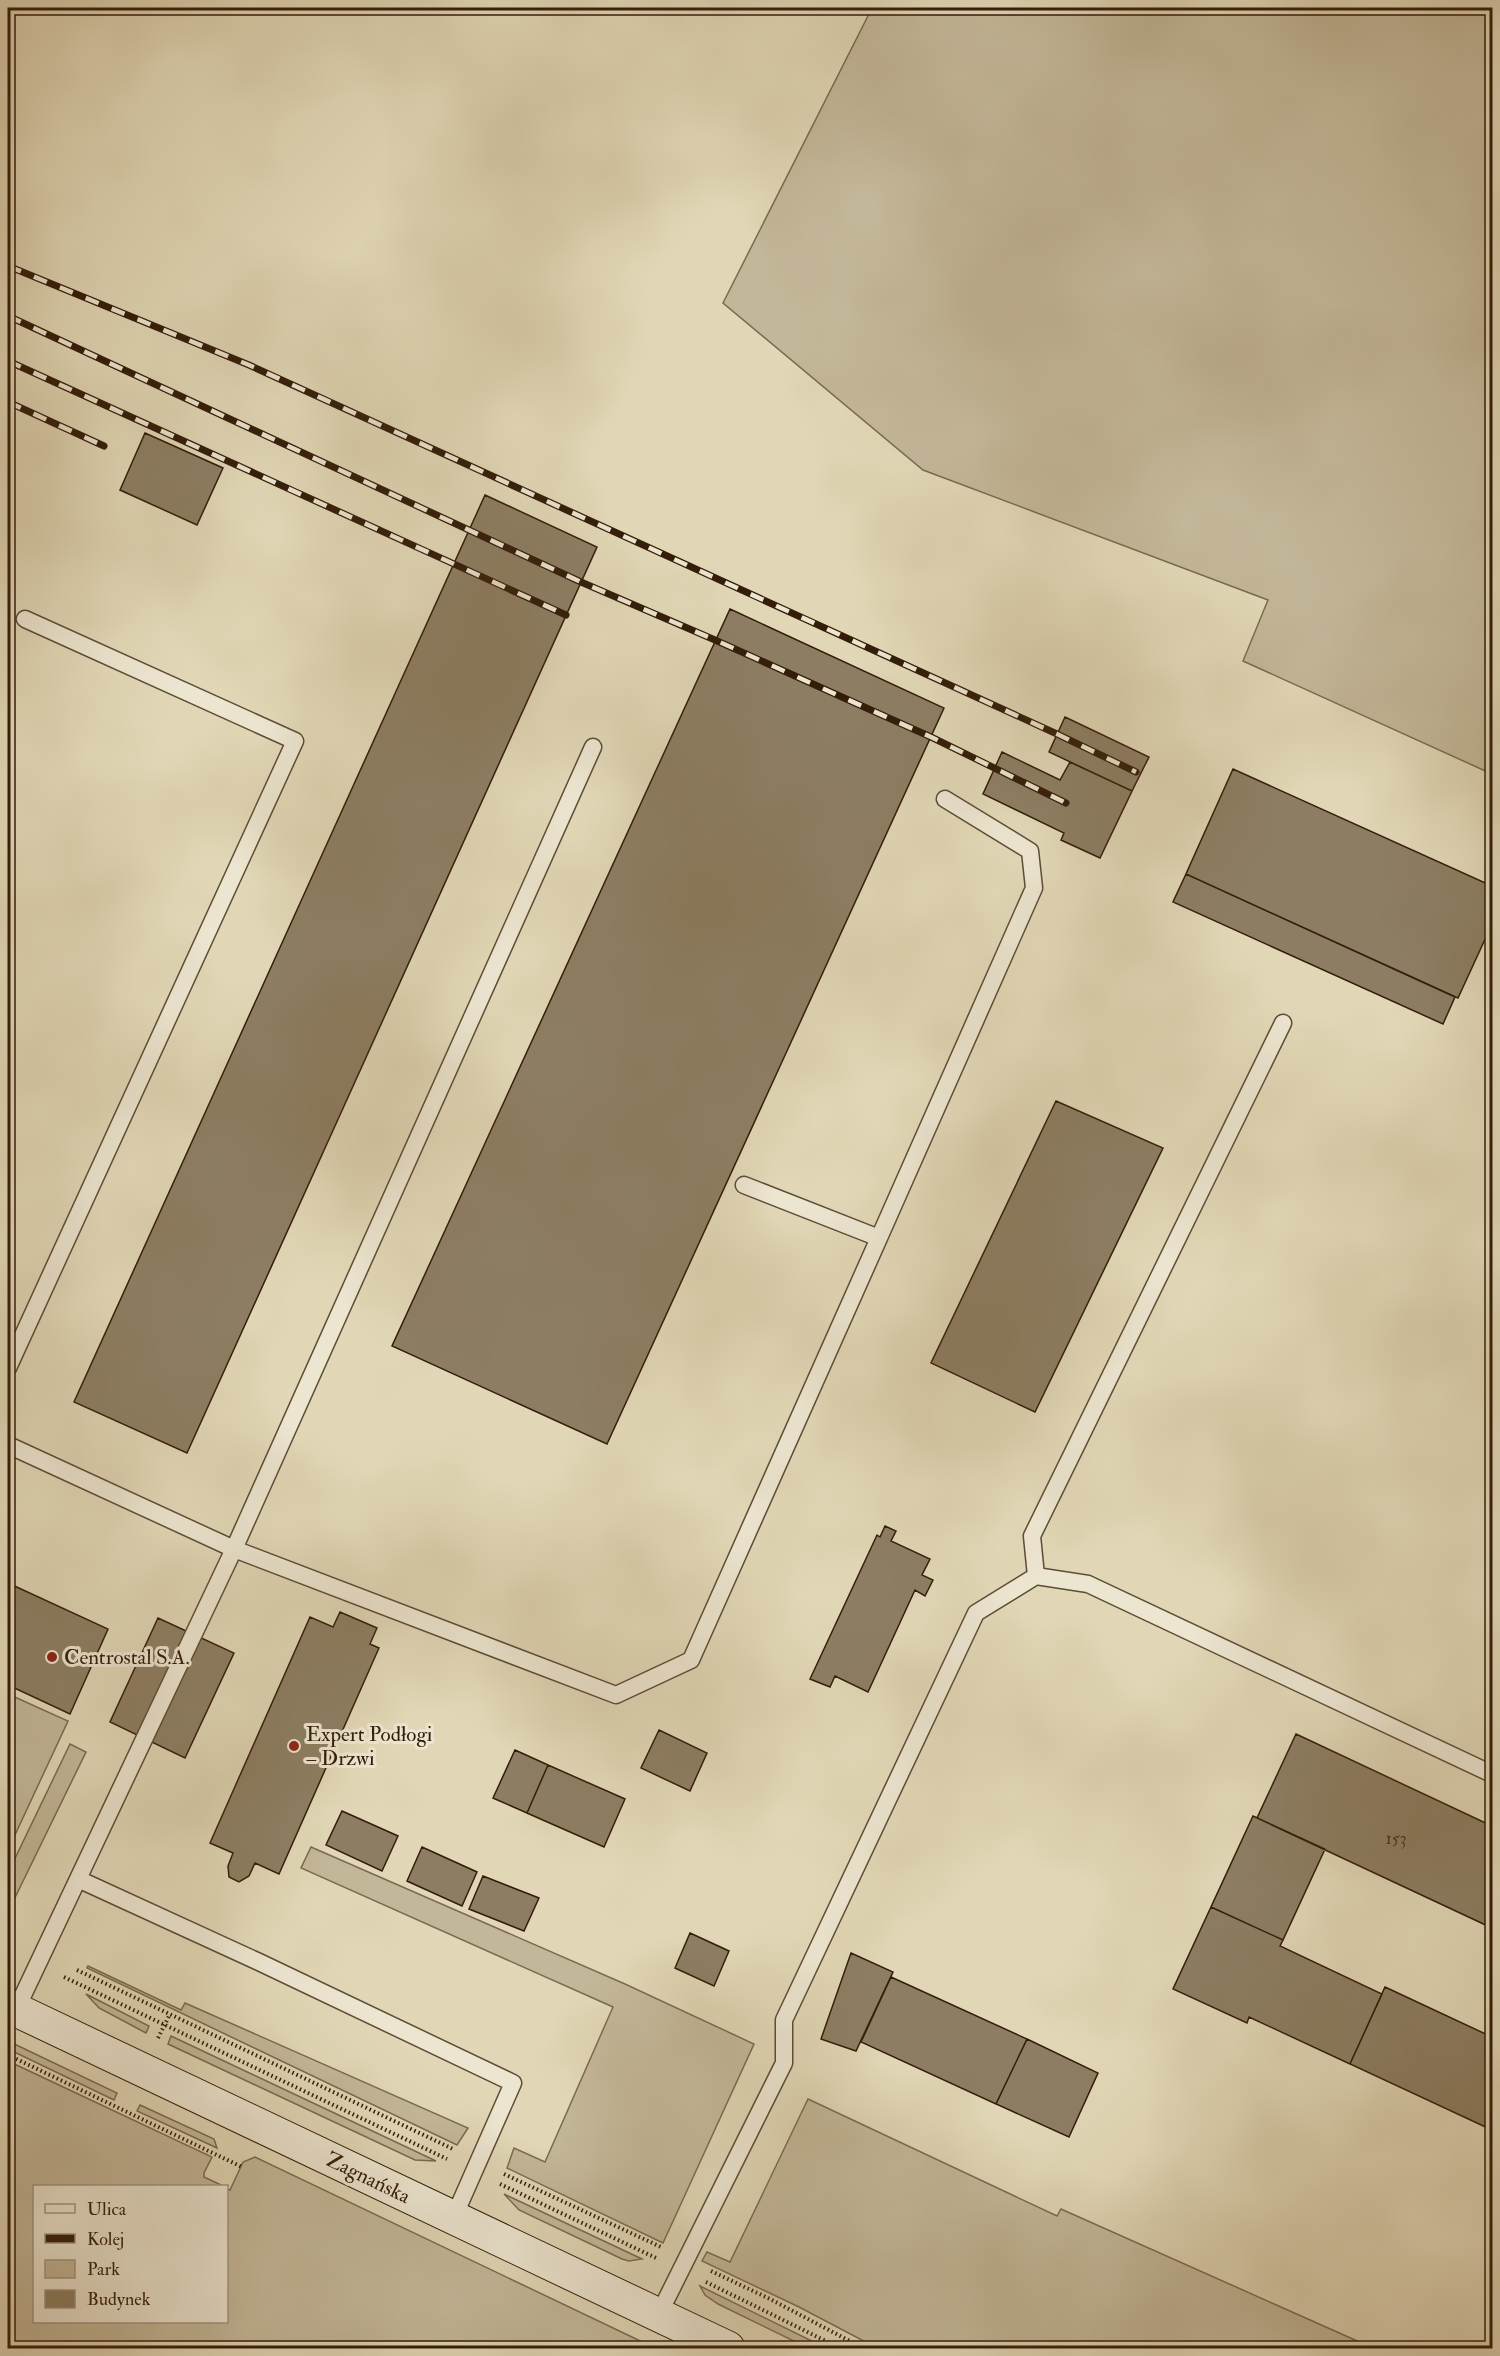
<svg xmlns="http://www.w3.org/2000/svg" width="1500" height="2356" font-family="'IM FELL Double Pica',serif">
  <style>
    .green { fill: #c3b799; stroke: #7b6a51; stroke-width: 1.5 }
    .building { fill: #8d7e63; stroke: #331d09; stroke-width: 1.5 }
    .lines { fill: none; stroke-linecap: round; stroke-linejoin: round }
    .lane-casing { stroke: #5e4c34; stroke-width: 19 }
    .secondary-casing { stroke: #331d09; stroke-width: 35 }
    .path { stroke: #331d09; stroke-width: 4; stroke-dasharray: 1.5 3; stroke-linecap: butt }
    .lane { stroke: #ece5d0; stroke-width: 16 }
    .secondary { stroke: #ece5d0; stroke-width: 33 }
    .rail-casing { stroke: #331d09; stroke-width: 7 }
    .rail { stroke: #ece5d0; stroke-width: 4.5; stroke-dasharray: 14; stroke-linecap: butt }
    .poi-dot { fill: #8f2418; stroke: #ece5d0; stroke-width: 2 }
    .labels { text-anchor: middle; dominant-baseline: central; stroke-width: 6; stroke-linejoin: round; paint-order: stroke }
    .number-label { font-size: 18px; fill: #4a3520 }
    .poi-label { font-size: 21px; fill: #331d09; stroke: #ece5d0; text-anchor: start }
    .street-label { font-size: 21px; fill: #331d09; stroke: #ece5d0 }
  </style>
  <rect width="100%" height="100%" fill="#e1d7b6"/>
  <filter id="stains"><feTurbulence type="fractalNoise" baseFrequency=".00333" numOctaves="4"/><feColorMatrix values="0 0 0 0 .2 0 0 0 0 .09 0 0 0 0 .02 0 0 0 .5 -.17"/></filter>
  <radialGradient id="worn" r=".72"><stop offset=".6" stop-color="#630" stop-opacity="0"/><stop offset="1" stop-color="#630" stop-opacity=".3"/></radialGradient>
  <path class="green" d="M 872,8 L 1492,8 L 1492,774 L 1243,661 L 1268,600 L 923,470 L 723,303 Z
    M 8,1694 L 68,1721 L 8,1850 Z
    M 70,1744 L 86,1752 L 8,1912 L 8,1873 Z
    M 311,1847 L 625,1984 L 754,2044 L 663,2243 L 507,2168 L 514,2148 L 545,2162 L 613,2007 L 301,1868 Z
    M 88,1966 L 181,2010 L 185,2003 L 468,2128 L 457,2145 L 87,1968 Z
    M 86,1994 L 149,2026 L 146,2033 L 99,2008 Z
    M 171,2036 L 436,2161 L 415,2160 L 168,2044 Z
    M 8,2041 L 117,2093 L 114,2100 L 8,2049 Z
    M 8,2061 L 212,2157 L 204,2173 L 204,2177 L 223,2186 L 34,2186 L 34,2322 L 226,2322 L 227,2189 L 230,2190 L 243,2162 L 255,2157 L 655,2348 L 8,2348 Z
    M 808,2099 L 1057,2216 L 1061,2209 L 1373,2348 L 877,2348 L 799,2307 L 702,2261 L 707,2252 L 730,2262 Z
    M 140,2105 L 214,2139 L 217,2148 L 137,2111 Z
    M 504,2194 L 642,2259 L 629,2261 L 622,2259 L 519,2210 Z
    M 700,2286 L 826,2348 L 808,2348 L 718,2304 L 705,2295 Z"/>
  <path class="building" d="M 145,433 L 223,468 L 197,525 L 120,490 Z
    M 485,495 L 597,547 L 187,1453 L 74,1402 Z
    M 730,609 L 944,708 L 607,1444 L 392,1346 Z
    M 1065,717 L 1149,757 L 1132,791 L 1049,752 Z
    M 1002,752 L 1060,780 L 1070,762 L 1132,791 L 1100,858 L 1061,840 L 1064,833 L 983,794 Z
    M 1233,769 L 1492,886 L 1492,924 L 1458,998 L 1186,874 Z
    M 1186,874 L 1455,997 L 1443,1024 L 1173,902 Z
    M 1056,1101 L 1163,1148 L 1035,1412 L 931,1363 Z
    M 885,1526 L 896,1531 L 891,1541 L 930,1559 L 922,1575 L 933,1580 L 925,1596 L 915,1590 L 868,1692 L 835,1676 L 830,1687 L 810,1679 L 877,1535 L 880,1537 Z
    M 8,1583 L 108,1629 L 70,1714 L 8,1685 Z
    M 340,1612 L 377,1628 L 370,1644 L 379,1648 L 279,1874 L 255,1863 L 249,1876 L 239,1882 L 229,1877 L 228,1866 L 233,1853 L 210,1843 L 310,1617 L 333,1627 Z
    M 158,1618 L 234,1653 L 185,1758 L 110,1722 Z
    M 659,1730 L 707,1753 L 690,1791 L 641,1768 Z
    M 1296,1734 L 1492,1826 L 1492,1928 L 1257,1818 Z
    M 515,1750 L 548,1765 L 527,1813 L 493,1798 Z
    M 548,1765 L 625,1799 L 604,1847 L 527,1813 Z
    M 342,1811 L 398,1836 L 382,1871 L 326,1845 Z
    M 1253,1816 L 1325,1849 L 1283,1940 L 1211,1907 Z
    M 422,1847 L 477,1872 L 462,1906 L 407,1881 Z
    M 483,1876 L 539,1898 L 524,1931 L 469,1909 Z
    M 1211,1907 L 1283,1940 L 1280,1946 L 1382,1994 L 1350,2064 L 1249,2017 L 1247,2023 L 1173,1989 Z
    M 690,1933 L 729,1951 L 714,1986 L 675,1968 Z
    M 851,1953 L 893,1972 L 856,2051 L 821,2039 Z
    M 891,1977 L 1027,2039 L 996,2104 L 861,2042 Z
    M 1385,1987 L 1492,2037 L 1492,2130 L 1350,2064 Z
    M 1027,2039 L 1098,2073 L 1069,2137 L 996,2104 Z"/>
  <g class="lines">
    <g class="lane-casing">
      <path id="lane" d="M 879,1238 L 1034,888 L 1030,851 L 945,799
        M 8,1368 L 295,741 L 25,619
        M 8,1445 L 234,1549 L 593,747
        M 1036,1576 L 1032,1536 L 1283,1023
        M 78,1879 L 259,1962 L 513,2083 L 453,2219
        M 16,2010 L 234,1549 L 616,1695 L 691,1660 L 879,1238 L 744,1185
        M 658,2316 L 784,2063 L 784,2020 L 976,1613 L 1036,1576 L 1088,1584 L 1492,1774"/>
    </g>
    <g class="secondary-casing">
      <path id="secondary" d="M 8,2006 L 728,2348"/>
    </g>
    <path class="path" d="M 77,1970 L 453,2149
      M 64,1977 L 447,2159
      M 158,2038 L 170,2014
      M 8,2055 L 242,2167
      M 504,2174 L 661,2247
      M 500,2184 L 656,2258
      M 711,2271 L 770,2299 L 863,2348
      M 706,2282 L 840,2348"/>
    <use href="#lane" class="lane"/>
    <use href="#secondary" class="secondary"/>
    <g class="rail-casing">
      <path id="rail" d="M 8,266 L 249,365 L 1057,734 L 1136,772
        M 8,316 L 581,582 L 715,640 L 931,737 L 1066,803
        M 8,361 L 566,615
        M 8,402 L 104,446"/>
    </g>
    <use href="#rail" class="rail"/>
  </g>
  <g class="poi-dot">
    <circle cx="52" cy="1657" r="6"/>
    <circle cx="294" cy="1746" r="6"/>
  </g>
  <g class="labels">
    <g class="number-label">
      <text x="1396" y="1838">153</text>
    </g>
    <g class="poi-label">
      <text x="64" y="1657">Centrostal S.A.</text>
      <text x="306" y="1734">Expert Podłogi<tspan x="306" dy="24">– Drzwi</tspan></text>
    </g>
    <g class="street-label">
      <text transform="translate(368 2178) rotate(26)">Zagnańska</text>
    </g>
  </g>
  <rect width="1500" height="2356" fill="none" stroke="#e1d7b6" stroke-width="30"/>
  <rect x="9" y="9" width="1482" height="2338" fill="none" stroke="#331d09" stroke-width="3"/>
  <rect x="15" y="15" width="1470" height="2326" fill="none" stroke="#331d09" stroke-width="1.5"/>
  <rect x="33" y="2185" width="195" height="138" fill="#ece5d0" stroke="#a29580" stroke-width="1.5"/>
  <rect x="45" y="2204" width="30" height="9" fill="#ece5d0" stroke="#a29580" stroke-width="1.5"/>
  <text x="87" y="2215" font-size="18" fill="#331d09">Ulica</text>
  <rect x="45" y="2234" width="30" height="9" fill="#331d09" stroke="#a29580" stroke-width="1.5"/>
  <text x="87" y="2245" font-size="18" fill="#331d09">Kolej</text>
  <rect x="45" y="2260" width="30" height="18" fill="#c3b799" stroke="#a29580" stroke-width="1.5"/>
  <text x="87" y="2275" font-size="18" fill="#331d09">Park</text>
  <rect x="45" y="2290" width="30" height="18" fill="#8d7e63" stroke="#a29580" stroke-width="1.5"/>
  <text x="87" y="2305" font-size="18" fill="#331d09">Budynek</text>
  <rect width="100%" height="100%" filter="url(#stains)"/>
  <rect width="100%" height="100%" fill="url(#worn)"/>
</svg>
